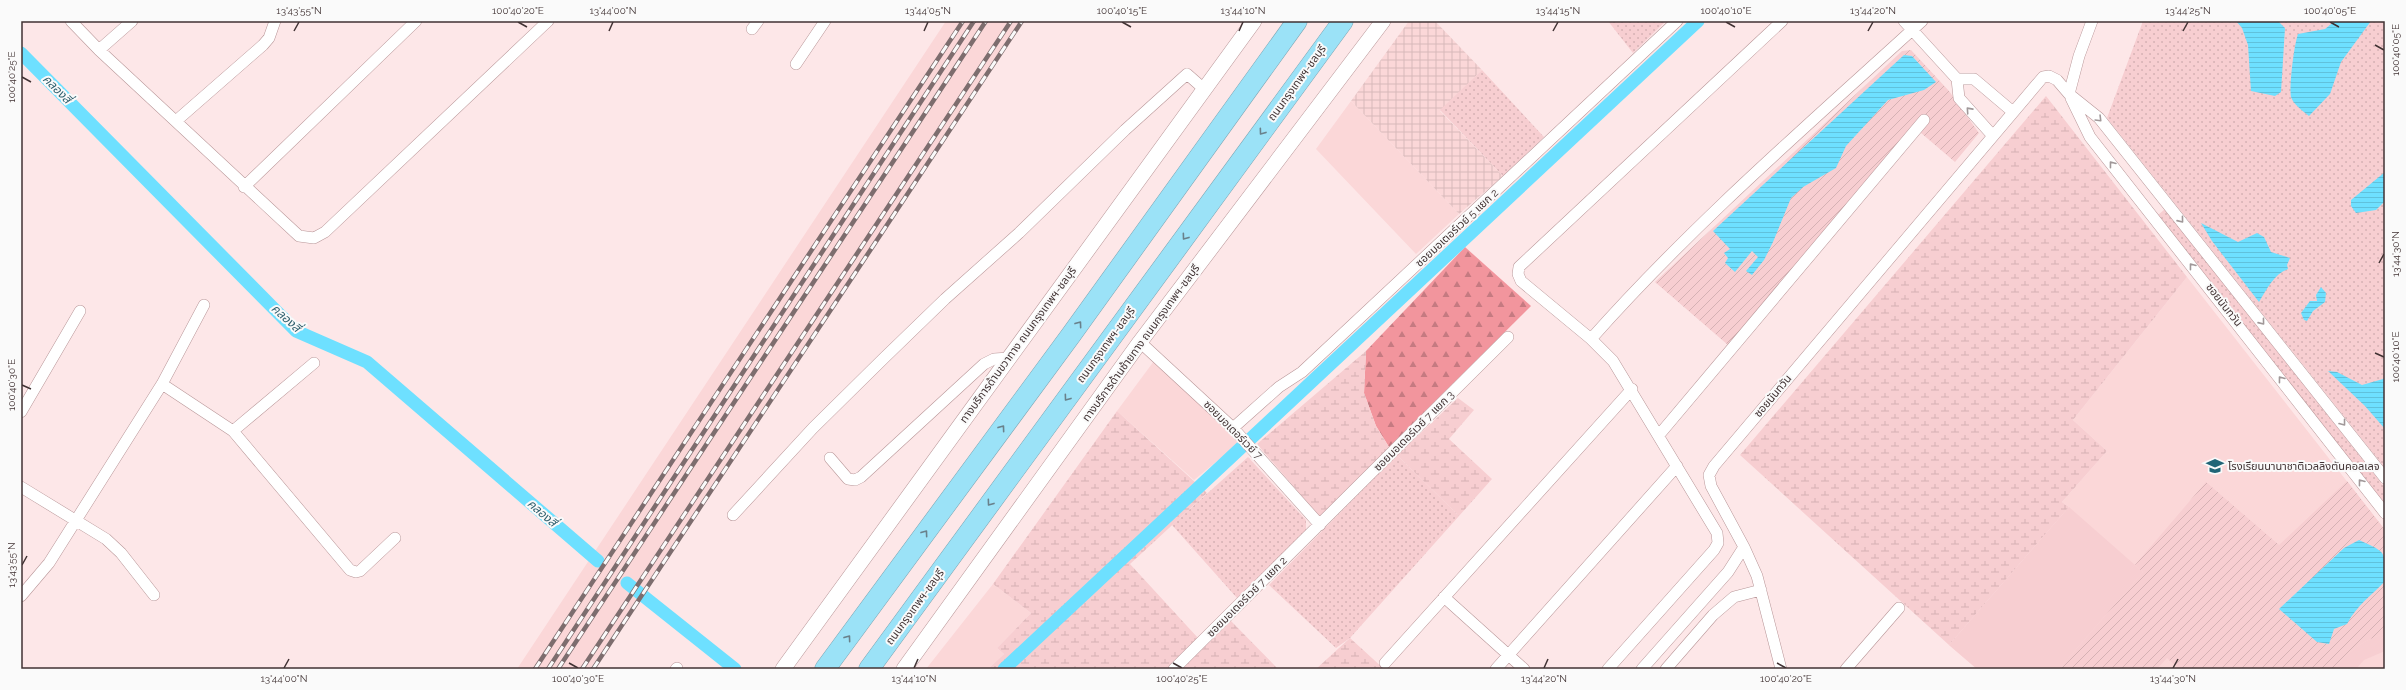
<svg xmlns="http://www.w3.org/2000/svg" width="2406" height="690" font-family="Raleway,'Noto Sans Thai',sans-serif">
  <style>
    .built { fill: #fbd7d8 }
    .industrial { fill: url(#industrial-grid) }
    .grass { fill: url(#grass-dots) }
    .forest { fill: url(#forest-firs) }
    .wetland { fill: url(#wetland-marsh) }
    .park { fill: #f7ced1 }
    .garden { fill: url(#garden-furrows) }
    .water { fill: url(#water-rules) }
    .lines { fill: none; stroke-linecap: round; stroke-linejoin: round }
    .canal { stroke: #6ee0ff; stroke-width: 13 }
    .minor-casing { stroke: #b89698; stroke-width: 12 }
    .secondary-casing { stroke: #b89698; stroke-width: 16 }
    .motorway-casing { stroke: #7ba4b2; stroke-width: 21 }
    .minor { stroke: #fff; stroke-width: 11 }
    .secondary { stroke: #fff; stroke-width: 15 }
    .motorway { stroke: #9be2f7; stroke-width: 20 }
    .rail-casing { stroke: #7d6d6e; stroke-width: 4.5 }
    .rail { stroke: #fafafa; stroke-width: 3; stroke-dasharray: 9; stroke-linecap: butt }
    .oneway { stroke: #a09899 }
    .oneway2 { stroke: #69818b }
    .ticks { fill: none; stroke: #403233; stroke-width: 1.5 }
    .labels { text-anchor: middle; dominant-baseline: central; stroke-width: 4; stroke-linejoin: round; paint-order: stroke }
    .street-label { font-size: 11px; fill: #403233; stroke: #fafafa }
    .poi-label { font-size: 11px; fill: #403233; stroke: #fafafa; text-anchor: start }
    .water-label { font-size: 12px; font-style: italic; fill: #2e5e6c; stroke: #fafafa }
    .neatline { fill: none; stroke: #403233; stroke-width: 1.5 }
    .ticks-label { font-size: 10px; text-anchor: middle; fill: #403233 }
  </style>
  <defs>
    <pattern id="industrial-grid" width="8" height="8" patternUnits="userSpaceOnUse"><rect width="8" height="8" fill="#fbd7d8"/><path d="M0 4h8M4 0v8" fill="none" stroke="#d8b9ba"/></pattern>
    <pattern id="grass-dots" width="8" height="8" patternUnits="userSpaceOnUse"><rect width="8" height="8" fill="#f7ced1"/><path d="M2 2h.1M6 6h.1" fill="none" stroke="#d5b1b4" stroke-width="1.8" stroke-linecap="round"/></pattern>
    <pattern id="forest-firs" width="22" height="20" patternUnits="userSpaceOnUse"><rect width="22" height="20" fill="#f2959d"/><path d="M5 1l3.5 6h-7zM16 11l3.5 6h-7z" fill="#c57a81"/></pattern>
    <pattern id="wetland-marsh" width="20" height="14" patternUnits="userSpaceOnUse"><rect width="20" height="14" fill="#f7ced1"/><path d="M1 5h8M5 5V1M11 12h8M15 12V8" fill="none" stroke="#d5b1b4"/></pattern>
    <pattern id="garden-furrows" width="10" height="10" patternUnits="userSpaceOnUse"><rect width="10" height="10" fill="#f7ced1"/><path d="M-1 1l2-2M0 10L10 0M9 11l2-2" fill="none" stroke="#d5b1b4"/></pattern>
    <pattern id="water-rules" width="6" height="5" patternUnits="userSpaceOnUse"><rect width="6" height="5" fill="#6ee0ff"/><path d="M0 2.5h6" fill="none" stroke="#60c1db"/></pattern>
  </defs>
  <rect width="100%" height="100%" fill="#fde7e8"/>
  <path class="built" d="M 946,21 L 1021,21 L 590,669 L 517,669 Z
    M 1351,101 L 1459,214 L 1416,254 L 1316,149 Z
    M 2187,277 L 2385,530 L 2385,669 L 1977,669 L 1949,645 L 2069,507 L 2062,502 L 2107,451 L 2073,420 Z
    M 1154,361 L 1239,443 L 1194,480 L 1117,411 Z
    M 993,584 L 1031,613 L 997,648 L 1004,654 L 988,669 L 926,669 Z"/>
  <path class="industrial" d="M 1409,21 L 1435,21 L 1482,70 L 1440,111 L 1503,176 L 1459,214 L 1351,101 Z"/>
  <path class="grass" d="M 1608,21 L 1666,21 L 1633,53 Z
    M 2143,21 L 2385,21 L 2385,468 L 2107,118 Z
    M 1482,70 L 1544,137 L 1503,176 L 1440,110 Z
    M 2165,209 L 2385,488 L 2385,505 L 2158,215 Z
    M 1397,455 L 1459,516 L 1350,638 L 1336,648 L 1269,585 Z
    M 1248,457 L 1306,520 L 1306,531 L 1237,598 L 1172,525 Z"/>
  <path class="forest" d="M 1465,247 L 1531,306 L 1389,447 L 1376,426 L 1364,393 L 1366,351 Z"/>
  <path class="wetland" d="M 2046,96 L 2187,277 L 2073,420 L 2107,451 L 2062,502 L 2069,507 L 1949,645 L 1740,455 Z
    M 1366,351 L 1364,393 L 1376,426 L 1389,447 L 1320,517 L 1257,444 Z
    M 1458,398 L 1474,410 L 1449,439 L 1492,479 L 1459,516 L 1397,455 Z
    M 1117,411 L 1207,493 L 1130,564 L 1198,638 L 1167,669 L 988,669 L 1004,654 L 997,648 L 1031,613 L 993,584 Z
    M 1231,621 L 1278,669 L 1182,669 Z
    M 1350,638 L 1384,669 L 1316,669 Z"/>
  <path class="park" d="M 2069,507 L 2143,572 L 2059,669 L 1977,669 L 1949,645 Z
    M 2385,634 L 2385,651 L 2364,660 L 2356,669 L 2335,669 C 2345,653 2366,638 2385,634 Z"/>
  <path class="garden" d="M 1911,50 L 1949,91 L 1979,133 L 1955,162 L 1914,127 L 1728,345 L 1655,282 L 1902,51 Z
    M 2347,481 L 2385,530 L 2385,634 C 2366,638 2345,653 2335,669 L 2179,669 L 2167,658 L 2157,669 L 2059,669 L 2143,572 L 2135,565 L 2206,482 L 2279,545 Z"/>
  <path class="water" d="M 2236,21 L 2278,21 L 2285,28 L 2281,92 L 2275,96 L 2251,91 L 2248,45 L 2242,28 Z
    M 2335,21 L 2371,21 L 2341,62 L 2330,94 L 2309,116 C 2303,111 2293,104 2291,97 C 2289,86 2294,45 2298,34 L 2325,29 Z
    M 1904,55 L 1912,56 L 1936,82 L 1924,90 L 1888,100 L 1846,146 L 1836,168 L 1803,187 L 1791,198 L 1773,242 L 1764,260 L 1752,275 L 1746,271 L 1758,257 L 1752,251 L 1735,272 L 1725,263 L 1728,258 L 1724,253 L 1730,249 L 1713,231 Z
    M 2385,172 L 2385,201 L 2376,210 L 2356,213 L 2351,206 L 2351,200 Z
    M 2201,223 L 2238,242 L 2257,233 L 2264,237 L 2271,252 L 2290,258 L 2287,265 L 2288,269 C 2273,275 2267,289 2259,302 L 2212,241 Z
    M 2321,287 L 2326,293 L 2325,302 L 2313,311 L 2307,321 L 2304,320 L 2301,313 L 2310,301 L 2317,301 L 2316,295 Z
    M 2328,371 L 2337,372 L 2362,385 L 2383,379 L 2385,376 L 2385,429 L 2365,406 Z
    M 2359,540 C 2387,553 2385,550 2385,581 C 2371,596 2357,605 2347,624 L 2334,629 L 2329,644 L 2317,642 L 2279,609 L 2344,548 Z"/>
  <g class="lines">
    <path class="canal" d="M 21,53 L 296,331 L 367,362 L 598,561
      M 627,583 L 735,669
      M 1004,669 L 1698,21"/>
    <g class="minor-casing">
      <path id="minor" d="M 71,21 L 99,50 L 299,236 L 314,238 L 325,232 L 548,21
        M 1904,21 L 1957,79 L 1959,98 L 1993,136
        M 752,29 L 758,21
        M 99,50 L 132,21
        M 796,64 L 825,21
        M 1957,79 L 1974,79 L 2013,112
        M 2069,94 L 2079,56 L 2092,21
        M 2071,98 L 2090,137 L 2385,513
        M 176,121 L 263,45 L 269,38 L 275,21
        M 244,187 L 416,21
        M 1591,339 C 1693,224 1809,124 1922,21
        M 1140,342 L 1233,428 L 1320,525
        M 162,384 L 233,431 L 350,570 L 356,572 L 360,571 L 395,538
        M 21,412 L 80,311
        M 1233,428 L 1279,387 L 1302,372 L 1677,21
        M 233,431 L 314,363
        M 1659,435 L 1924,120
        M 830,458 L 848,479 L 855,480 L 861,477 L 984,364 L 994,359 L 1009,358
        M 21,487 L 106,539 L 121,553 L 154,595
        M 733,515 L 813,428 L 883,359 L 945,299 L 1019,233 L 1125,130 L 1187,74 L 1204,89
        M 1744,547 L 1757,576 L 1781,669
        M 21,596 L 49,563 L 162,384 L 204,305
        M 1444,597 L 1524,669
        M 1385,663 L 1632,389
        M 676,669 L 677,668
        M 1174,669 L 1508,337
        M 1496,669 L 1677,466
        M 1608,669 L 1714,550 L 1718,543 L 1717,533 L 1613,361 L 1591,339 L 1521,281 L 1518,274 L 1519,267 L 1782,21
        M 1642,669 L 1728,572 L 1744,547 L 1711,486 L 1709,475 L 1714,466 L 2043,77 L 2049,76 L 2057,80 L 2069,94 L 2099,118 L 2385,478
        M 1666,669 L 1713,615 L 1734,597 L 1761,590
        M 1846,669 L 1899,608"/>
    </g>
    <g class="secondary-casing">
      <path id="secondary" d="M 783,669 L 1254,21
        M 904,669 L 1140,342 L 1383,21"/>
    </g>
    <g class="motorway-casing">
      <path id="motorway" d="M 825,669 L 1071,335 L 1297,21
        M 869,669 L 1343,21"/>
    </g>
    <use href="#minor" class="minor"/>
    <use href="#secondary" class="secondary"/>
    <use href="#motorway" class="motorway"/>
    <g class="rail-casing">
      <path id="rail" d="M 535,669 L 963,21
        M 548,669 L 974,21
        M 558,669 L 986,21
        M 582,669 L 1011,21
        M 593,669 L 1022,21"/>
    </g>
    <use href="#rail" class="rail"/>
  </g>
  <defs><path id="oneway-chevron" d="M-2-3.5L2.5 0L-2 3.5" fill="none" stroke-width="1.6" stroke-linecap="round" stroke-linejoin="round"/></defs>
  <g class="oneway">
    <use href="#oneway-chevron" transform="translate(1969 110) rotate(-132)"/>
    <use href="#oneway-chevron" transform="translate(2099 119) rotate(45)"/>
    <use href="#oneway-chevron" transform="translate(2112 164) rotate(-128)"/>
    <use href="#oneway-chevron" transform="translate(2181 220) rotate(51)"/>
    <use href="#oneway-chevron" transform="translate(2192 266) rotate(-128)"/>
    <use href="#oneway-chevron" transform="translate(2262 322) rotate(51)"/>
    <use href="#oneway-chevron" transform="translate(2281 379) rotate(-128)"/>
    <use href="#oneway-chevron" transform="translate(2343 423) rotate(52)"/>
    <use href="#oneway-chevron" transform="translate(2361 482) rotate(-128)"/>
  </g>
  <g class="oneway2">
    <use href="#oneway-chevron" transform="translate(1262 132) rotate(126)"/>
    <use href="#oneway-chevron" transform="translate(1185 237) rotate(126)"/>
    <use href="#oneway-chevron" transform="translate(1079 324) rotate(-54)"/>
    <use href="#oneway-chevron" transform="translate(1067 398) rotate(126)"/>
    <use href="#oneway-chevron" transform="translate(1002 428) rotate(-54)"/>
    <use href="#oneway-chevron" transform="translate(990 503) rotate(126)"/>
    <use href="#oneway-chevron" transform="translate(925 533) rotate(-54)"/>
    <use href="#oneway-chevron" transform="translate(848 638) rotate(-54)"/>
  </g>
  <path class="ticks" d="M 518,22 L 527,27M 1122,22 L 1131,27M 1726,22 L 1735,27M 2330,22 L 2339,27M 294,31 L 299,22M 609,31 L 613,22M 924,31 L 928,22M 1239,31 L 1243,22M 1553,31 L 1558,22M 1868,31 L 1873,22M 2183,31 L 2188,22M 2375,45 L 2384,50M 22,77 L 31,82M 2379,263 L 2384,254M 2375,353 L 2384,357M 22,385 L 31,389M 22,565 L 27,556M 569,663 L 578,668M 1173,663 L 1182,668M 1777,663 L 1786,668M 284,668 L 289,659M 914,668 L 918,659M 1544,668 L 1548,659M 2173,668 L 2178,659"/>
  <defs>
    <g id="school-bare" transform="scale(1.38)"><path d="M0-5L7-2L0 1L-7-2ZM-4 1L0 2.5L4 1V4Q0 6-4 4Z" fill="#216577" stroke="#fafafa" stroke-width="2.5" paint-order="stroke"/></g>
  </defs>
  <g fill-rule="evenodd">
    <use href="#school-bare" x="2215" y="466"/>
  </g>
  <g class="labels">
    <g class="street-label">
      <text transform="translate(1297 83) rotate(-54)">ถนนกรุงเทพฯ-ชลบุรี</text>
      <text transform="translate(1457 228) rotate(-43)">ซอยมอเตอร์เวย์ 5 แยก 2</text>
      <text transform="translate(2224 305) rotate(52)">ซอยนันทวัน</text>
      <text transform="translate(1141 343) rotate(-54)">ทางบริการด้านซ้ายทาง ถนนกรุงเทพฯ-ชลบุรี</text>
      <text transform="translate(1018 345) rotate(-54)">ทางบริการด้านขวาทาง ถนนกรุงเทพฯ-ชลบุรี</text>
      <text transform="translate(1106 345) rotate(-54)">ถนนกรุงเทพฯ-ชลบุรี</text>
      <text transform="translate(1773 396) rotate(-50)">ซอยนันทวัน</text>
      <text transform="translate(1233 430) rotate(45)">ซอยมอเตอร์เวย์ 7</text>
      <text transform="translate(1414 431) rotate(-45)">ซอยมอเตอร์เวย์ 7 แยก 3</text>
      <text transform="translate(1247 597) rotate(-45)">ซอยมอเตอร์เวย์ 7 แยก 2</text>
      <text transform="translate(915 607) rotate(-54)">ถนนกรุงเทพฯ-ชลบุรี</text>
    </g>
    <g class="poi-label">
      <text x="2228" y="466">โรงเรียนนานาชาติเวลลิงตันคอลเลจ</text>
    </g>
    <g class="water-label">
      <text transform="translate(57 89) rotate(45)">คลองสี่</text>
      <text transform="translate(286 318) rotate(42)">คลองสี่</text>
      <text transform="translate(542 513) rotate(41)">คลองสี่</text>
    </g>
  </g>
  <rect width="2406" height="690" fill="none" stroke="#fafafa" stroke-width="44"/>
  <rect x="22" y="22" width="2362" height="646" class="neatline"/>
  <g class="ticks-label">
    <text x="299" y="14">13°43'55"N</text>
    <text x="518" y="14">100°40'20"E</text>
    <text x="613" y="14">13°44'00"N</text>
    <text x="928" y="14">13°44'05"N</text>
    <text x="1122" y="14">100°40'15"E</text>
    <text x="1243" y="14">13°44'10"N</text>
    <text x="1558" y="14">13°44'15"N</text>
    <text x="1726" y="14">100°40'10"E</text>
    <text x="1873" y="14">13°44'20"N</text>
    <text x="2188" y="14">13°44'25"N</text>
    <text x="2330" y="14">100°40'05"E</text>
    <text transform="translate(2395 50) rotate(-90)" y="4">100°40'05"E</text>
    <text transform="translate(11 77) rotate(-90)" y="4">100°40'25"E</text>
    <text transform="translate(2395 254) rotate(-90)" y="4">13°44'30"N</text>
    <text transform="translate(2395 357) rotate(-90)" y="4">100°40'10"E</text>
    <text transform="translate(11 385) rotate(-90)" y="4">100°40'30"E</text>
    <text transform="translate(11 565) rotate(-90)" y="4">13°43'55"N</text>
    <text x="284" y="682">13°44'00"N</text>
    <text x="578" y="682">100°40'30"E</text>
    <text x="914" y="682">13°44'10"N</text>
    <text x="1182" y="682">100°40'25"E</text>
    <text x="1544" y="682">13°44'20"N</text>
    <text x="1786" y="682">100°40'20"E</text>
    <text x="2173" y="682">13°44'30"N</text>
  </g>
</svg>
